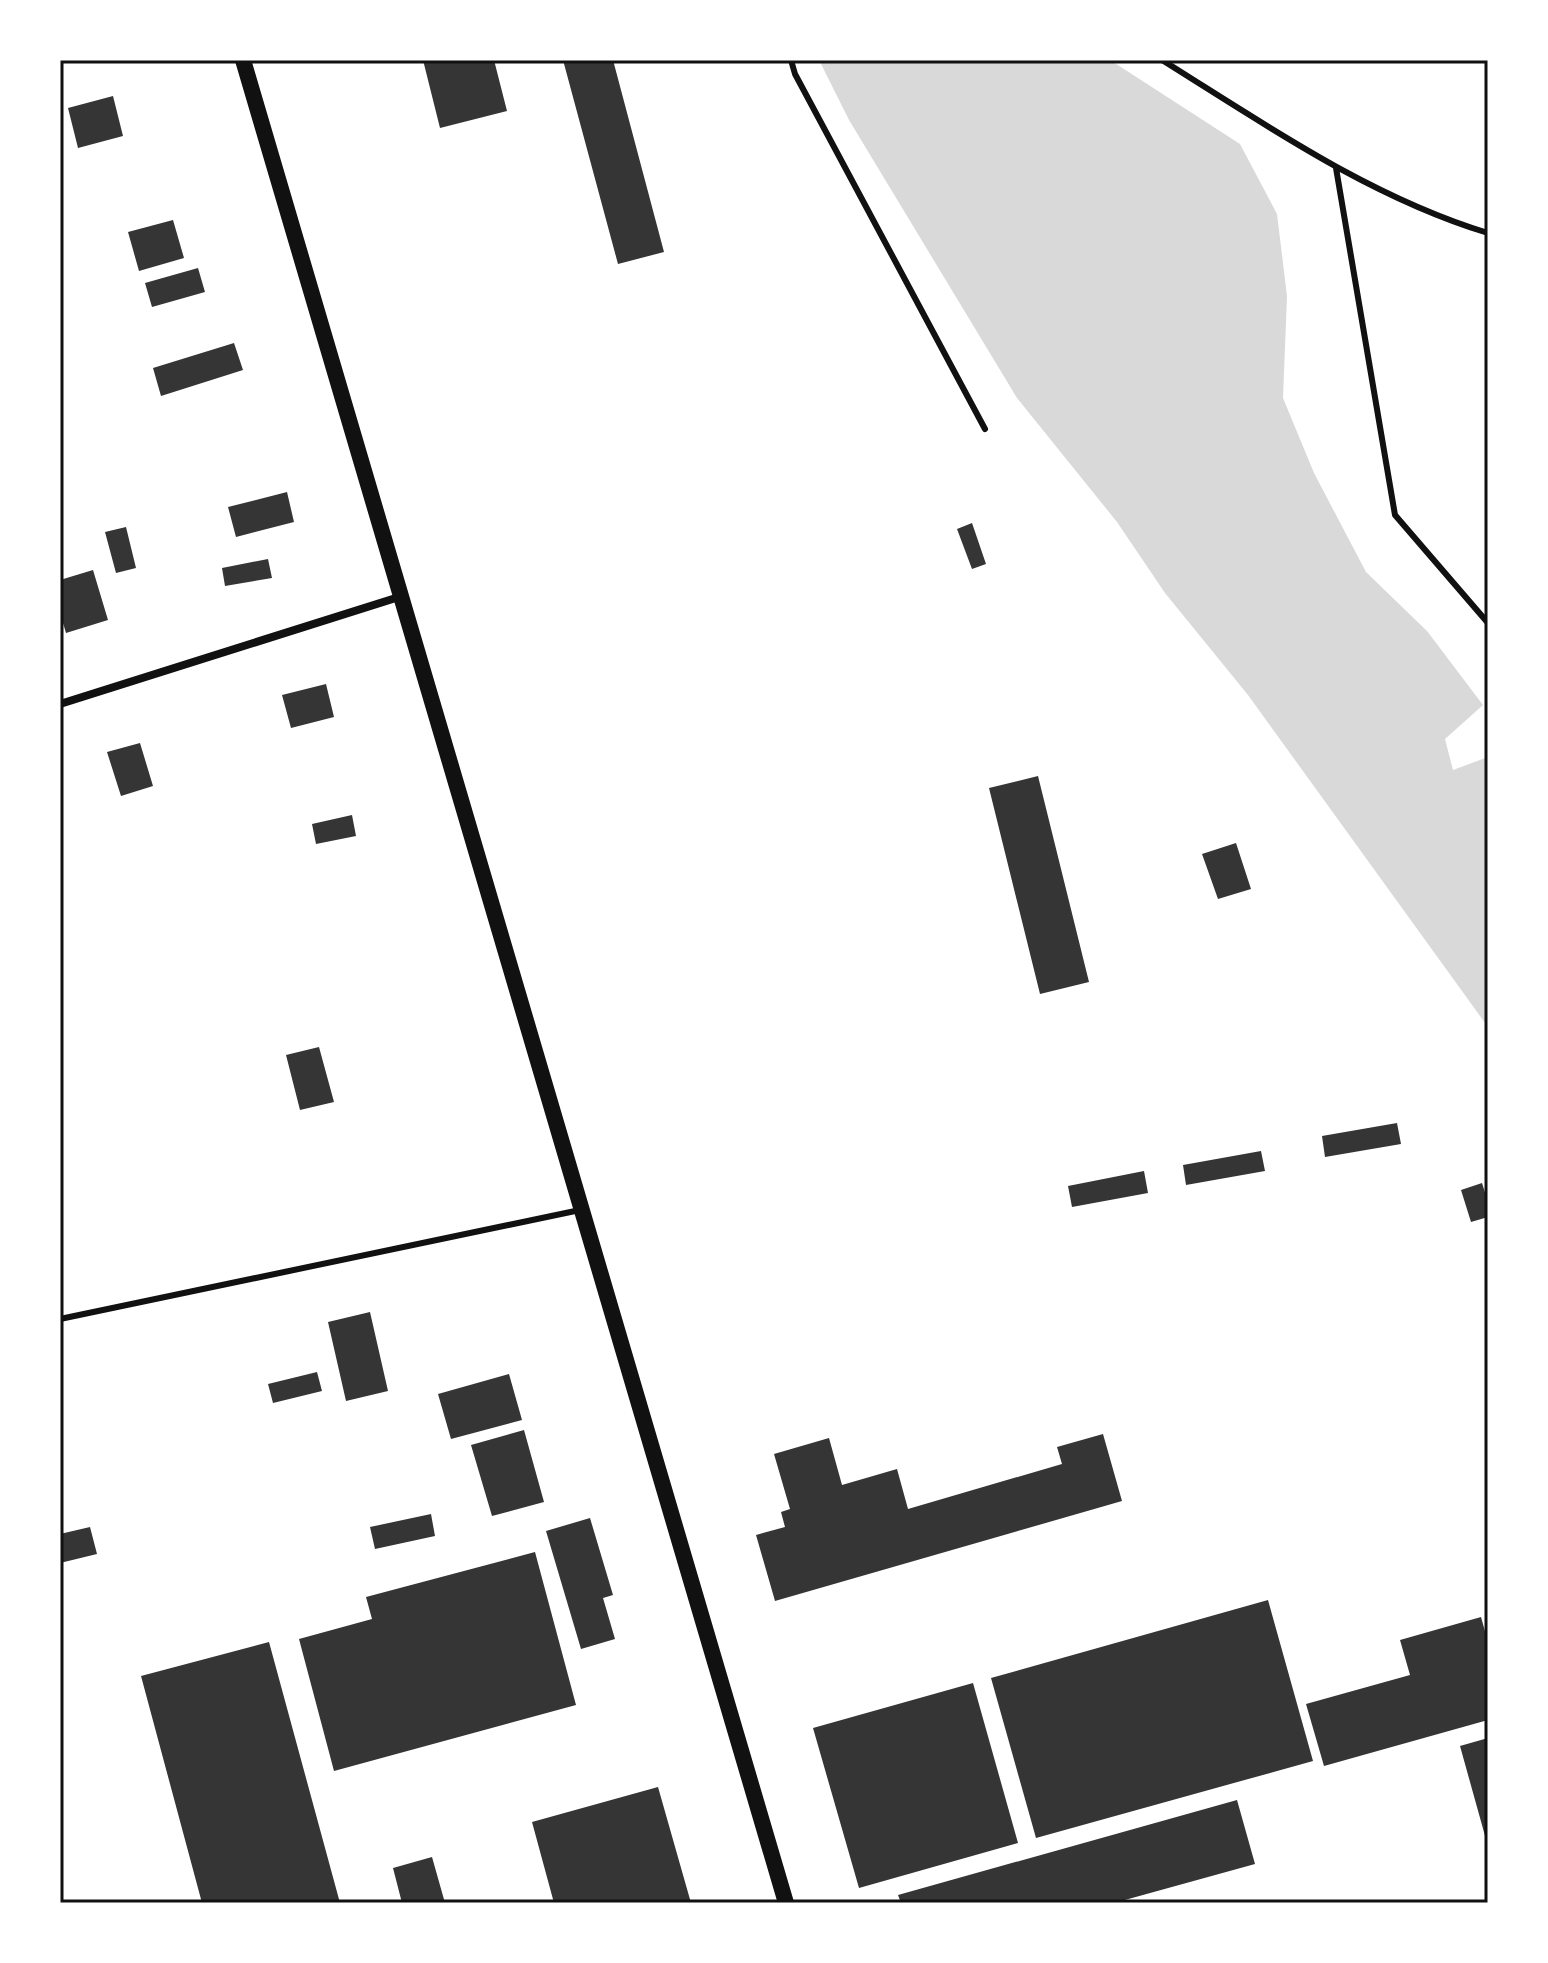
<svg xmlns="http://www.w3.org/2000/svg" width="1548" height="1963" font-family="Raleway,sans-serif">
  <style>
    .water { fill: #d9d9d9 }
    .building { fill: #353535 }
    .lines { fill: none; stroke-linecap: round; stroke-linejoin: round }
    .service { stroke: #111; stroke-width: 6 }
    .minor { stroke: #111; stroke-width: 8 }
    .secondary { stroke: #111; stroke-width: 16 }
    .neatline { fill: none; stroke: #111; stroke-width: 3 }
  </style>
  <rect width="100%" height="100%" fill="#fff"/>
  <path class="water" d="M 819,60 L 1110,60 L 1240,144 L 1277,214 L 1287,296 L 1283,398 L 1314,473 L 1366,572 L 1427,631 L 1483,705 L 1445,739 L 1453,770 L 1488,757 L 1488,1027 L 1248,695 L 1165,593 L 1117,522 L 1017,398 L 849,120 Z"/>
  <path class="building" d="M 423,60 L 494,60 L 507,111 L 440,128 Z
    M 563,60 L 613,60 L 664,252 L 618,264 Z
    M 113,96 L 123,136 L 78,148 L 68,108 Z
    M 173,220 L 184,258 L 139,271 L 128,232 Z
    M 198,268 L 205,292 L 152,307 L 145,283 Z
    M 234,343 L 243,370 L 161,396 L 153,368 Z
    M 287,492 L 294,522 L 236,537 L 228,507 Z
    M 972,523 L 986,564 L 972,569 L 957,529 Z
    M 126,527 L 136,568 L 116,573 L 105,532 Z
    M 268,559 L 272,578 L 225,586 L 222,568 Z
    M 93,570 L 108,620 L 66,633 L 60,613 L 60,580 Z
    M 326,684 L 334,717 L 291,728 L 282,695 Z
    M 140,743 L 153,786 L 121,796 L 107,752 Z
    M 1038,776 L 1089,982 L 1040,994 L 989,788 Z
    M 352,815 L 356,836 L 316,844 L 312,824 Z
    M 1236,843 L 1251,889 L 1218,899 L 1202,854 Z
    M 319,1047 L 334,1102 L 300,1110 L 286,1055 Z
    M 1397,1123 L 1401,1144 L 1325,1157 L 1322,1136 Z
    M 1261,1151 L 1265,1171 L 1186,1185 L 1183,1165 Z
    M 1144,1171 L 1148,1193 L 1072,1207 L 1068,1186 Z
    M 1482,1183 L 1488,1202 L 1488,1217 L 1471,1222 L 1461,1190 Z
    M 370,1312 L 388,1391 L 346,1401 L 328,1322 Z
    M 317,1372 L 322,1391 L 273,1403 L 268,1384 Z
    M 509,1374 L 522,1420 L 451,1439 L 438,1394 Z
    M 524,1430 L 544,1502 L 492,1516 L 471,1445 Z
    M 1103,1434 L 1122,1501 L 775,1601 L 756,1535 L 785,1527 L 781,1512 L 790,1509 L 774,1454 L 829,1438 L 842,1485 L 897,1469 L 908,1509 L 1062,1464 L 1057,1447 Z
    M 431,1514 L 435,1536 L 375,1549 L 370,1527 Z
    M 590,1518 L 613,1595 L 603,1598 L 615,1639 L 581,1649 L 546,1531 Z
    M 90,1527 L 97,1554 L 60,1563 L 60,1534 Z
    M 535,1552 L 576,1705 L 334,1771 L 299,1639 L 372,1619 L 366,1597 Z
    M 1268,1600 L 1313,1761 L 1036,1838 L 991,1678 Z
    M 1481,1617 L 1488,1642 L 1488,1720 L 1324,1766 L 1306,1704 L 1410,1675 L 1400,1640 Z
    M 269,1642 L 340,1903 L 202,1903 L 141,1676 Z
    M 973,1683 L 1018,1843 L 859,1888 L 813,1728 Z
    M 1488,1738 L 1488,1843 L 1487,1843 L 1460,1746 Z
    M 658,1787 L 691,1903 L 554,1903 L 532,1822 Z
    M 1237,1800 L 1255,1864 L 1114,1903 L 901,1903 L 898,1895 Z
    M 432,1857 L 445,1903 L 402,1903 L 393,1868 Z"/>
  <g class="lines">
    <path class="service" d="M 791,60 L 795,74 L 985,429
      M 1162,60 C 1266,125 1370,197 1488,233
      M 1336,168 L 1395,515 L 1488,623
      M 60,1319 L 580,1210"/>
    <path class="minor" d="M 60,704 L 399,597"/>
    <path class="secondary" d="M 243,60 L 786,1903"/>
  </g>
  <rect width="1548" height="1963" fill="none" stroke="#ffffff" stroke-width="124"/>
  <rect x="62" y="62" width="1424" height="1839" class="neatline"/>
</svg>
